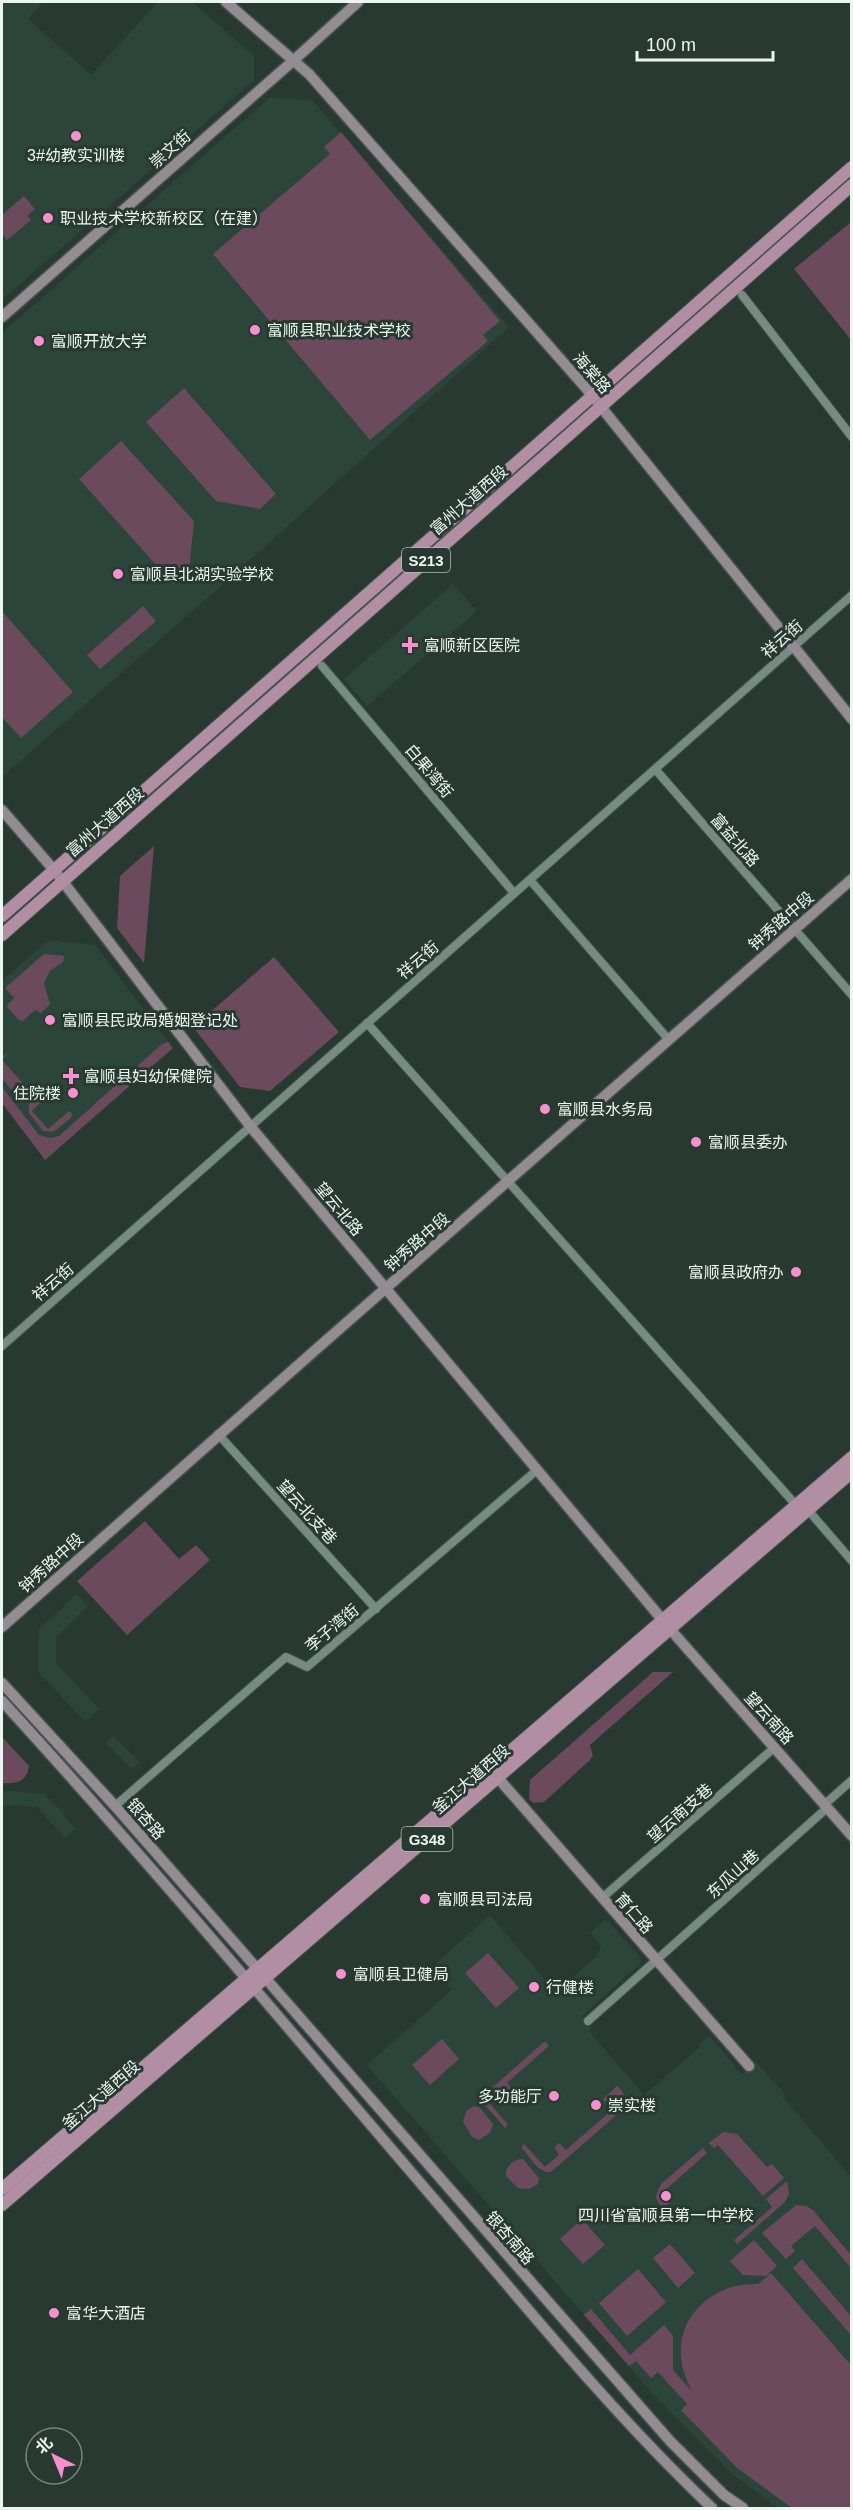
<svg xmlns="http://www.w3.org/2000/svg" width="853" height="2510" font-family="Arial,'Noto Sans SC',sans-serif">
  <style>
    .built { fill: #2c453b }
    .green { fill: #6a4a5c }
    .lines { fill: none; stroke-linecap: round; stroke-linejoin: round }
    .street-casing { stroke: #45544e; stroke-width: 10 }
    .secondary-casing { stroke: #45544e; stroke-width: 13 }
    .primary-casing { stroke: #45544e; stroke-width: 14 }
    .street { stroke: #778b82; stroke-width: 8 }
    .secondary { stroke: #948c93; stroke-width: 10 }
    .primary { stroke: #b28ea4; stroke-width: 12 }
    .poi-dot { fill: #f790ce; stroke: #283932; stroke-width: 2 }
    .labels { text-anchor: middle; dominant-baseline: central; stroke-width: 6; stroke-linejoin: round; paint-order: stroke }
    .shield { fill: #283932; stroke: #b0bdb8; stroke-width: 1.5 }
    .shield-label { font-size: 15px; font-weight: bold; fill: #ebf6f1 }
    .street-label { font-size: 16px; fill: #ebf6f1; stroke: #283932 }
    .poi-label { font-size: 16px; fill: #ebf6f1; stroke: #283932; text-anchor: start }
  </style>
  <rect width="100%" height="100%" fill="#283932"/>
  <path class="built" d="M 2,2 L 43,2 L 28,19 L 91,75 L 158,2 L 192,2 L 254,56 L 254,80 L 2,300 Z
    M 270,97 L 312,100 L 509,327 L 220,587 L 2,777 L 2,333 Z
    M 453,584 L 477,611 L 367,706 L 344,679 Z
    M 49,940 L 95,945 L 173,1048 L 45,1160 L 2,1103 L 2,981 Z
    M 77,1594 L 88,1606 L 56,1637 L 56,1663 L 99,1709 L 86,1722 L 38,1672 L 39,1629 Z
    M 113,1736 L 140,1762 L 132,1769 L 106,1743 Z
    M 11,1791 L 44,1794 L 64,1813 L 63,1815 L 75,1829 L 65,1838 L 37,1807 L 2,1805 L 2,1792 Z
    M 490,1915 L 555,1992 L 597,1956 L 601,1945 L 590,1933 L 606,1919 L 640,1957 L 641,1963 L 582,2016 L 592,2028 L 589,2031 L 644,2095 L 700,2047 L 699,2045 L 709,2036 L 742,2074 L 756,2062 L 785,2094 L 783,2097 L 851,2177 L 851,2508 L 778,2508 L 731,2473 L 652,2393 L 367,2065 L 452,1990 L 432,1967 Z"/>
  <path class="green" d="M 341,132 L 500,321 L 483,335 L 488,341 L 370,440 L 213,254 L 330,154 L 324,147 Z
    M 24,196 L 35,209 L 27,216 L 31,220 L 7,240 L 2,233 L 2,215 Z
    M 851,222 L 851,340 L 794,269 Z
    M 184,388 L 276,494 L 260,509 L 216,501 L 146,422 Z
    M 121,441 L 194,521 L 189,572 L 174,585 L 79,479 Z
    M 143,606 L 156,621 L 100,669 L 87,655 Z
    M 2,611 L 73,692 L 21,738 L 2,717 Z
    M 154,846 L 144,963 L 117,928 L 120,876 Z
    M 44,954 L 64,956 L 63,962 L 50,971 L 44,983 L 50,1004 L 41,1013 L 35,1010 L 23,1021 L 19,1020 L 7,1007 L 8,1004 L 14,998 L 5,988 Z
    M 274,957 L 339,1032 L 270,1091 L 240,1087 L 193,1027 Z
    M 168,1042 L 173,1048 L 45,1160 L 2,1103 L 2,1087 L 39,1135 L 50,1138 L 59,1136 L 162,1044 Z
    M 9,1051 L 2,1060 L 28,1089 L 34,1084 L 37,1088 L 25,1097 L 16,1096 L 2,1078 L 2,1057 Z
    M 41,1092 L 46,1097 L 32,1111 L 48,1129 L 69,1111 L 72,1114 L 71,1118 L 53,1132 L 43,1131 L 29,1113 L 29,1104 Z
    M 145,1521 L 179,1559 L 196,1545 L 210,1560 L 127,1635 L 77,1581 Z
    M 653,1672 L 673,1672 L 590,1745 L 593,1756 L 589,1761 L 544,1802 L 533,1803 L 529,1799 L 530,1780 Z
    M 2,1737 L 29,1766 C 27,1782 16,1784 2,1783 Z
    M 488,1953 L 519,1988 L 496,2008 L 465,1973 Z
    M 442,2039 L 459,2059 L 430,2085 L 412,2065 Z
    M 545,2041 L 549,2046 L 507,2083 L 514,2091 L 509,2095 L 502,2089 L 488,2101 L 508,2125 L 505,2128 L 484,2104 L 483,2096 Z
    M 617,2086 C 626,2093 627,2102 621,2111 L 551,2172 C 539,2174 529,2156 521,2147 L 524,2144 L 545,2167 L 559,2155 L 554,2147 L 559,2143 L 566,2150 L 612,2110 L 603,2099 Z
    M 474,2106 L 479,2107 L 493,2124 L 491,2132 L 479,2140 L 472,2137 L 463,2122 L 466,2111 Z
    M 723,2132 L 737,2134 L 767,2167 L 772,2164 L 784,2178 L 763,2196 L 718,2145 L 714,2148 L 709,2143 Z
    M 703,2148 L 707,2153 L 662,2193 L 670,2202 L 662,2209 L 656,2198 L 657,2193 L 661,2184 Z
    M 523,2159 L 539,2178 L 538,2184 L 529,2189 L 518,2188 L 506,2176 C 505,2167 514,2158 523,2159 Z
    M 787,2181 L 789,2194 L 785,2202 L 737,2244 L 734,2240 L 772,2207 L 766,2199 Z
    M 796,2205 L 806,2206 L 813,2210 L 851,2255 L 851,2268 L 815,2226 L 791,2246 L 795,2251 L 786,2259 L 762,2233 Z
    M 582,2219 L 605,2245 L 583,2264 L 560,2239 Z
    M 754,2240 L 777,2266 L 766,2276 L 743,2275 L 730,2261 Z
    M 670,2244 L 695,2273 L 678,2288 L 653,2258 Z
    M 802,2259 L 851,2316 L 851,2335 L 793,2268 Z
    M 638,2269 L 666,2302 L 627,2336 L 599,2303 Z
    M 771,2273 L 851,2365 L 851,2508 L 792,2508 L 736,2467 L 681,2410 L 687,2404 L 658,2372 L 651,2378 L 636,2361 L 629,2366 L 584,2315 L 591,2309 L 630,2355 L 664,2325 L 673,2336 L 673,2370 L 691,2390 C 688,2382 683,2373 682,2364 C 673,2317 714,2282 758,2284 Z"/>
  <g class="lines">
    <g class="street-casing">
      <path id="street" d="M 742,295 L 852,437
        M 322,666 L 514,893
        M 655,769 L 852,995
        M 530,880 L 669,1040
        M 367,1023 L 796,1505
        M 2,1346 L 852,595
        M 218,1434 L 376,1609
        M 808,1510 L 852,1561
        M 824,1805 L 852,1780
        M 115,1806 L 286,1657 L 307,1667 L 537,1470
        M 602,1898 L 775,1747
        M 588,2021 L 827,1808"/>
    </g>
    <g class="secondary-casing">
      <path id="secondary" d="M 226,2 L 309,74 L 585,387 L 852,719
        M 2,317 L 294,60 L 358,2
        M 2,810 L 54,870 L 250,1126 L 670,1629 L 852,1836
        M 2,1627 C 284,1376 568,1129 852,879
        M 2,1683 L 115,1806 L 670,2441 L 724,2495 L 743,2508
        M 2,1701 C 153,1866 296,2038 441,2207 C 529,2310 614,2415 712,2508
        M 498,1778 L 749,2066"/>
    </g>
    <g class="primary-casing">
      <path id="primary" d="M 2,916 L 852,167
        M 2,935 L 852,185
        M 2,2189 L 852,1457
        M 2,2205 L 852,1472"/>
    </g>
    <use href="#street" class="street"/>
    <use href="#secondary" class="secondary"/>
    <use href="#primary" class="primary"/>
  </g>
  <g class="poi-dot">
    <circle cx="76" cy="136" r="6"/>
    <circle cx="48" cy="218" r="6"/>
    <circle cx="255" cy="330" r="6"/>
    <circle cx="39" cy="341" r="6"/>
    <circle cx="118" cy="574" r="6"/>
    <path d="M407 636h6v6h6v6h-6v6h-6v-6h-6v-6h6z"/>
    <circle cx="50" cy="1020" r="6"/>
    <path d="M68 1067h6v6h6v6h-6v6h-6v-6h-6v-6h6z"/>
    <circle cx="73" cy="1093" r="6"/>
    <circle cx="545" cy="1109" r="6"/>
    <circle cx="696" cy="1142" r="6"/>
    <circle cx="796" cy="1272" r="6"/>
    <circle cx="425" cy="1899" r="6"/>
    <circle cx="341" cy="1974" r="6"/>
    <circle cx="534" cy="1987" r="6"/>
    <circle cx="554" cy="2096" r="6"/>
    <circle cx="596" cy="2105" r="6"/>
    <circle cx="666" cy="2196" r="6"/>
    <circle cx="54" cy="2313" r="6"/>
  </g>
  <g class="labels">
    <g class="shield">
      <rect x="402" y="548" width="48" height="24" rx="4.5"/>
      <rect x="401.5" y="1827" width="51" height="24" rx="4.5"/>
    </g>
    <g class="shield-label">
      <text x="426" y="560">S213</text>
      <text x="427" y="1839">G348</text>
    </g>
    <g class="street-label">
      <text transform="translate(170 149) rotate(-41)">崇文街</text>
      <text transform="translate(592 373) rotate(50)">海棠路</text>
      <text transform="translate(469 500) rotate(-41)">富州大道西段</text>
      <text transform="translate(782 639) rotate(-41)">祥云街</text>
      <text transform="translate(429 771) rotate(50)">白果湾街</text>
      <text transform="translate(105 822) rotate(-41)">富州大道西段</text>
      <text transform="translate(735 840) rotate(49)">富益北路</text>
      <text transform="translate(781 921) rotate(-41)">钟秀路中段</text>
      <text transform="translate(418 960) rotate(-41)">祥云街</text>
      <text transform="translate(339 1209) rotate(50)">望云北路</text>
      <text transform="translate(417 1242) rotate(-41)">钟秀路中段</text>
      <text transform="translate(53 1282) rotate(-41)">祥云街</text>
      <text transform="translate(307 1512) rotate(48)">望云北支巷</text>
      <text transform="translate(51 1563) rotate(-42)">钟秀路中段</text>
      <text transform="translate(332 1628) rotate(-40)">李子湾街</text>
      <text transform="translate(769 1718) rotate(48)">望云南路</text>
      <text transform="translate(471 1779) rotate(-41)">釜江大道西段</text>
      <text transform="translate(680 1813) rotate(-41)">望云南支巷</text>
      <text transform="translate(146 1819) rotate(49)">银杏路</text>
      <text transform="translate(733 1874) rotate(-42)">东瓜山巷</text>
      <text transform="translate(634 1913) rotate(49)">育仁路</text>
      <text transform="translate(101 2095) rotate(-41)">釜江大道西段</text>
      <text transform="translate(510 2238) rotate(49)">银杏南路</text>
    </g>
    <g class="poi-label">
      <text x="76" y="155" text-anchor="middle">3#幼教实训楼</text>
      <text x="60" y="218">职业技术学校新校区（在建）</text>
      <text x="267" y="330">富顺县职业技术学校</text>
      <text x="51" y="341">富顺开放大学</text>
      <text x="130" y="574">富顺县北湖实验学校</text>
      <text x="424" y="645">富顺新区医院</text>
      <text x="62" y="1020">富顺县民政局婚姻登记处</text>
      <text x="84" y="1076">富顺县妇幼保健院</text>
      <text x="61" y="1093" text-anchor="end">住院楼</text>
      <text x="557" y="1109">富顺县水务局</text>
      <text x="708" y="1142">富顺县委办</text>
      <text x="784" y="1272" text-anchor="end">富顺县政府办</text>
      <text x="437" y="1899">富顺县司法局</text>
      <text x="353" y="1974">富顺县卫健局</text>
      <text x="546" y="1987">行健楼</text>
      <text x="542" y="2096" text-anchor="end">多功能厅</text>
      <text x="608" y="2105">崇实楼</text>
      <text x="666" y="2215" text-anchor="middle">四川省富顺县第一中学校</text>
      <text x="66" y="2313">富华大酒店</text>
    </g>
  </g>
  <rect width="853" height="2510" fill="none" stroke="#ebf6f1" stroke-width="6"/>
  <g transform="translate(54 2456) rotate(317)"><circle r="28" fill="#283932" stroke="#76857e" stroke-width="1.5"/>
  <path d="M0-4.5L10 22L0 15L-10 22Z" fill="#f790ce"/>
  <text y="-9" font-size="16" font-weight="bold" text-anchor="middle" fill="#ebf6f1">北</text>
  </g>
  <path d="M637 51v9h136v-9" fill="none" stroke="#ebf6f1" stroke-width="3"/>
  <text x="646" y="51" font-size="18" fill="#ebf6f1" stroke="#283932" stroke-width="4.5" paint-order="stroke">100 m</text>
</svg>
